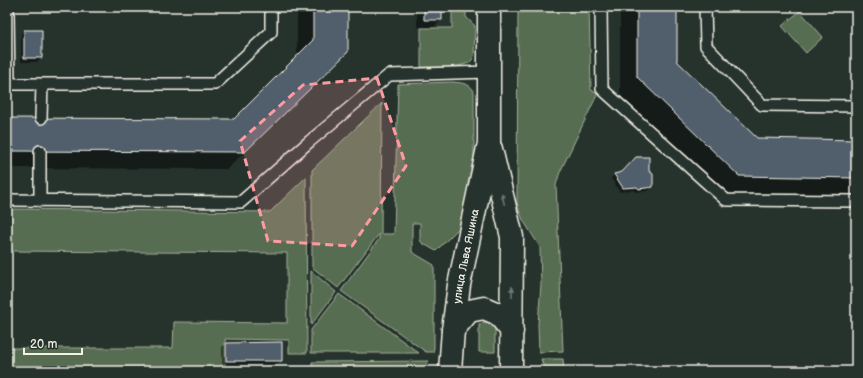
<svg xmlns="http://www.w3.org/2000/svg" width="863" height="378" font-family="'Balsamiq Sans',sans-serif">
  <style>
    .green { fill: #576d51; stroke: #a6af9c }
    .shadow { fill: #0007 }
    .building { fill: #515f6c; stroke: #f4f1e8 }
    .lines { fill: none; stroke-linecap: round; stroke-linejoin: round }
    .service-casing { stroke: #f4f1e8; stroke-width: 14 }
    .secondary-casing { stroke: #f4f1e8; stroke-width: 25 }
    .service { stroke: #26332d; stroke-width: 11 }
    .secondary { stroke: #26332d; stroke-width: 22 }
    .oneway { fill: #6e766e }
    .marked { fill: #ff9aa2; fill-opacity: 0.2; stroke: #ff9aa2; stroke-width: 3; stroke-dasharray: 8 5; stroke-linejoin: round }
    .labels { text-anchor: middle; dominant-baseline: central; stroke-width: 3.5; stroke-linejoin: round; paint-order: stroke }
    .street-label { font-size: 11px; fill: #f4f1e8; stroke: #26332d }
  </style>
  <rect width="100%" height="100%" fill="#26332d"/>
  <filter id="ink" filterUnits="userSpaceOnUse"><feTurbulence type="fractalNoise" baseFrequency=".025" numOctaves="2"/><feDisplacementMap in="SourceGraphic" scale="8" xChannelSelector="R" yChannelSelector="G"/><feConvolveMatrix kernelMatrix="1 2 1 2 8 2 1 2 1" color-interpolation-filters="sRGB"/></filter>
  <g filter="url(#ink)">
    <path class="green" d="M 452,7 L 466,7 L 466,17 L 475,26 L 474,56 C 473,59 471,62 468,63 C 460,68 432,67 421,67 L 421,28 L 452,28 Z
      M 518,7 L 589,7 L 591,90 L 598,93 L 560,172 L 556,185 L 563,351 L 539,352 L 538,324 L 541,284 L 540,247 L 523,220 L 519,210 L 517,202 Z
      M 800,11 L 823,37 L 806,53 L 782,26 Z
      M 453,82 C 461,83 471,83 474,92 L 474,202 L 472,215 L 436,251 L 422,243 L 420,240 L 420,223 L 413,223 L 412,225 L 412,252 L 434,265 L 434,348 L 433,352 L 426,352 L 341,291 L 379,239 L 379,234 L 338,288 L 312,267 L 312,170 L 382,103 L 381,234 L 394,234 L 398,84 Z
      M 306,177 L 307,353 L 289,353 L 289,340 L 225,339 L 225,369 L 217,371 L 7,371 L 7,348 L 173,348 L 174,322 L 287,323 L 287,253 L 7,251 L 7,209 L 270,212 Z
      M 311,271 L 336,292 L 311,325 Z
      M 339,294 L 419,353 L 311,353 L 311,330 Z
      M 484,322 L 491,322 L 495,326 L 495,352 L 479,352 L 479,325 Z
      M 541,359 L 563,359 L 564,371 L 548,371 L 543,365 Z
      M 429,361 L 420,371 L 320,371 L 312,368 L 312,362 Z"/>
    <path class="shadow" d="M 297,7 L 347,7 L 331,67 L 227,169 L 7,168 L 7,119 L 234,120 L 297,58 Z
      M 417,7 L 445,7 L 441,11 L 441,20 L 434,27 L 417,27 Z
      M 620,7 L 676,7 L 676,61 L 757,139 L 856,141 L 856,195 L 721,193 L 620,95 Z
      M 24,31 L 41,58 L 37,62 L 21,62 L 21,34 Z
      M 648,171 L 652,187 L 648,191 L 635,192 L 633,190 L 620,192 L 611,178 L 615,175 Z
      M 281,343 L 281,360 L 277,364 L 222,364 L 222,347 L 226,344 Z"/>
    <path class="building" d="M 313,7 L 348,7 L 348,52 L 245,152 L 7,151 L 7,118 L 234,119 L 313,40 Z
      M 424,7 L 446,7 L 442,12 L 442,20 L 424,20 Z
      M 637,7 L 677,7 L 677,61 L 757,138 L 856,140 L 856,178 L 739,176 L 637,77 Z
      M 24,30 L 42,30 L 42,58 L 24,58 Z
      M 636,157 L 649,157 L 649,171 L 653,174 L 653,187 L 639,189 L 637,187 L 623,188 L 614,174 L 622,172 Z
      M 282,342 L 282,361 L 226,361 L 226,343 Z"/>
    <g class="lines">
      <g class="service-casing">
        <path id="service" d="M 8,7 L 9,84 L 215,84 L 271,32 L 271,7
          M 601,7 L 602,89 L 726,200 L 856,201
          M 705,7 L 706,46 L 762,105 L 856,106
          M 41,118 L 42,84
          M 7,200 L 241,202 L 310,141 L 389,75 L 488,72
          M 40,201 L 40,151"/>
      </g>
      <g class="secondary-casing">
        <g id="secondary">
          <path d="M 491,149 L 512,237 L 511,371"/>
          <path d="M 453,330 L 469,311 L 484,308 L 498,314 L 512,331"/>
          <path id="s1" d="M 450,371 L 453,330 L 459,285 L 489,143 L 489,7"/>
        </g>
      </g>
      <use href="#service" class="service"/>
      <use href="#secondary" class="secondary"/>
    </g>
    <defs><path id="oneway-solid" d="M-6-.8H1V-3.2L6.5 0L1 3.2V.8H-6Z"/></defs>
    <g class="oneway">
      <use href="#oneway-solid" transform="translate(503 199) rotate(-104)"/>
      <use href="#oneway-solid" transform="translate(512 292) rotate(-90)"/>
    </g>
  </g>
  <path class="marked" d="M 377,78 L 406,166 L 352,246 L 268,241 L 240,141 L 303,85 Z"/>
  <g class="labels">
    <g class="street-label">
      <text stroke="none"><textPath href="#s1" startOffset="116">улица Льва Яшина</textPath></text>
    </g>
  </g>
  <rect width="863" height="378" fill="none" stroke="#26332d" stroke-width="24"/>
  <rect x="12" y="12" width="839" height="354" fill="none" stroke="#f4f1e8" stroke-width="1.5" filter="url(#ink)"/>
  <path d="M24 348v6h58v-6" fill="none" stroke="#f4f1e8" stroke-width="2"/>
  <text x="30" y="348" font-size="12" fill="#f4f1e8" stroke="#26332d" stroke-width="3" paint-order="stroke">20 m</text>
</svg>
